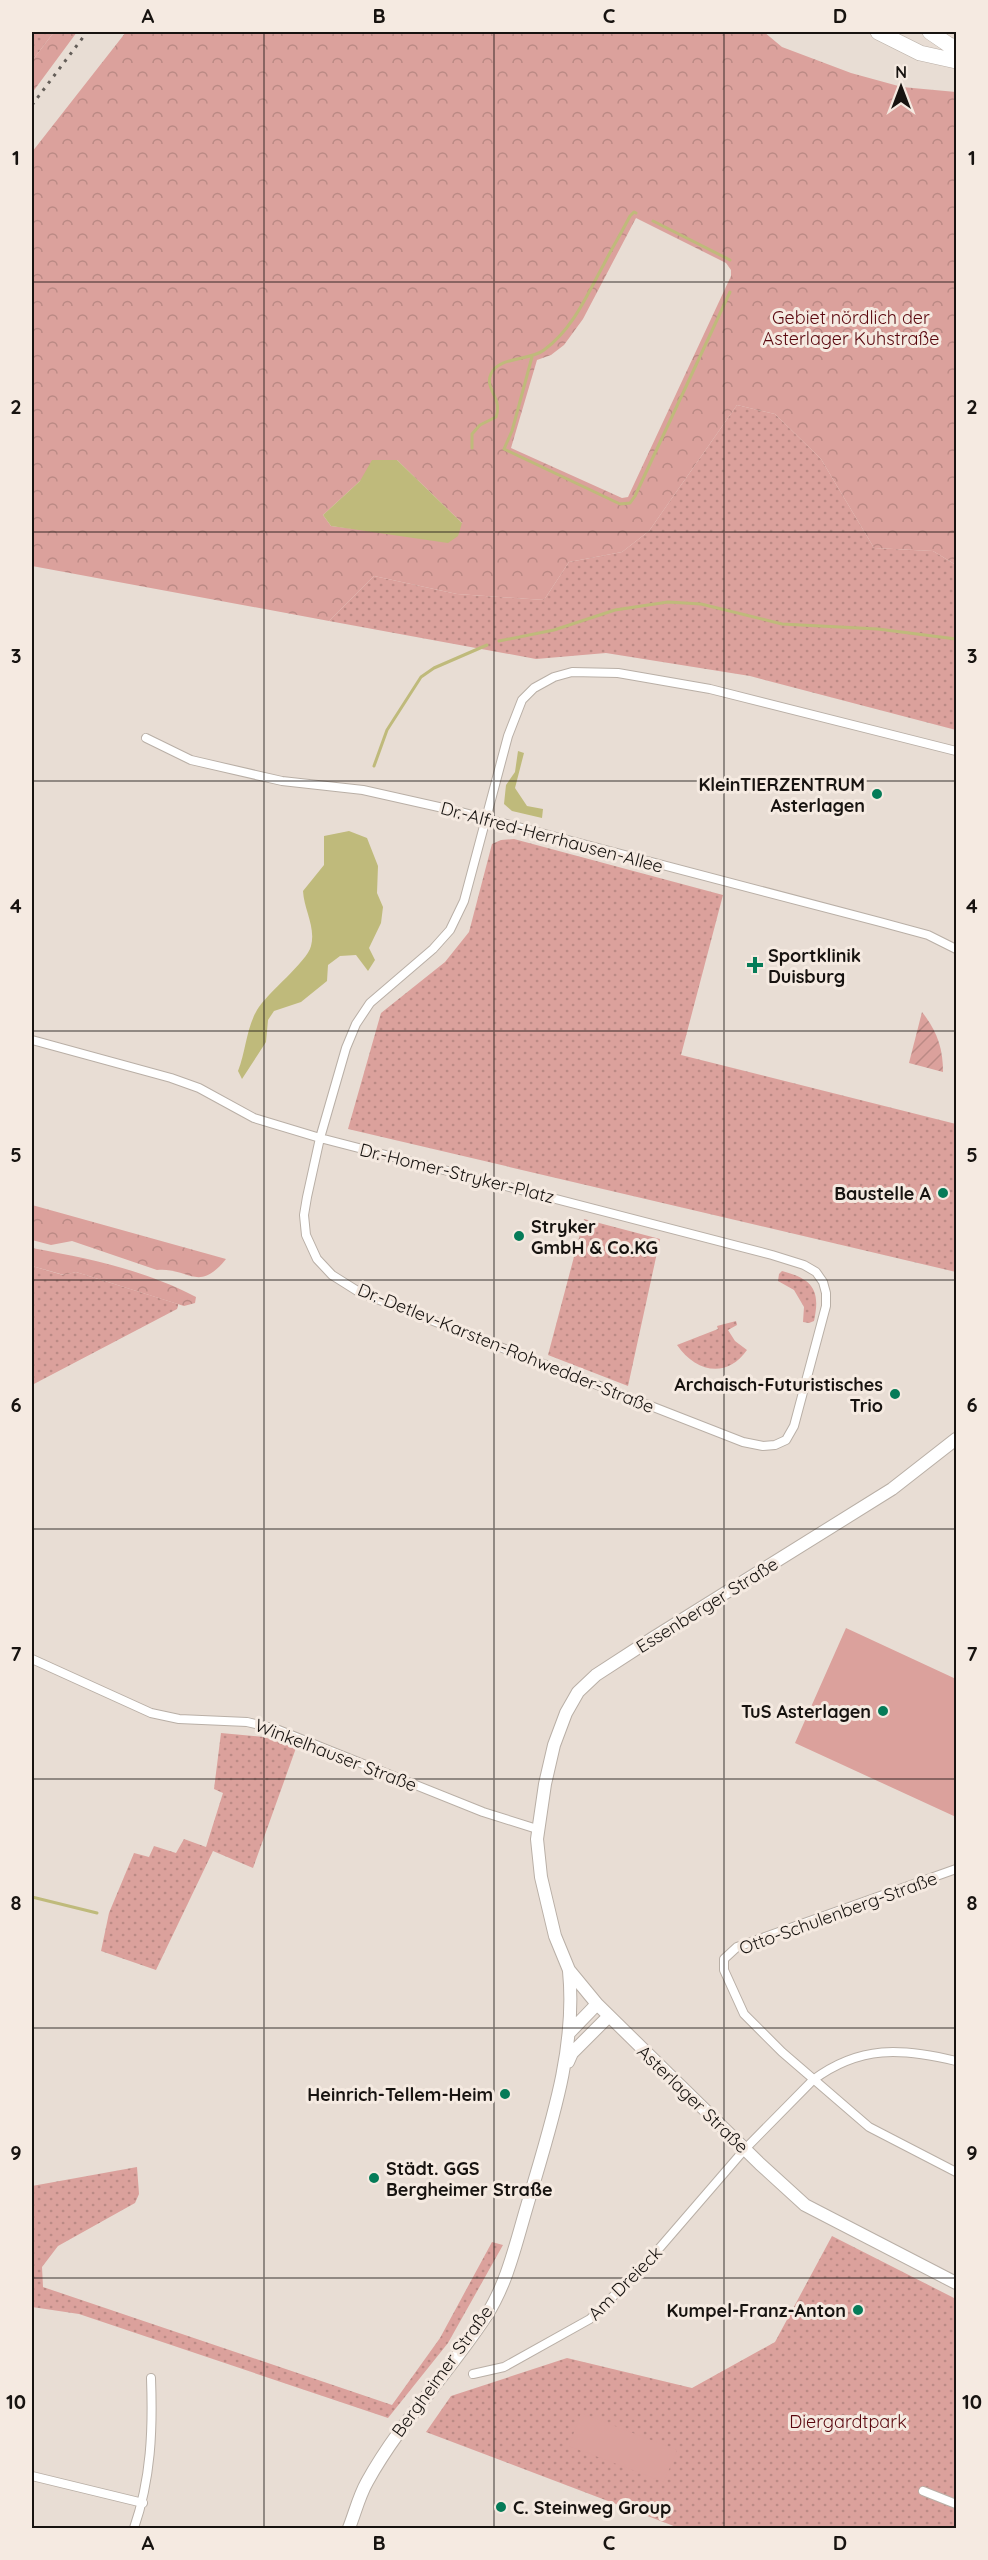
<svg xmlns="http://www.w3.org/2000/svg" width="988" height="2560" font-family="Quicksand,sans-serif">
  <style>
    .grass { fill: url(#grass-dots) }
    .forest { fill: url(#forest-crowns); fill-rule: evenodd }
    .garden { fill: url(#garden-furrows) }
    .pitch { fill: #dba19c }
    .water { fill: #bfba7b }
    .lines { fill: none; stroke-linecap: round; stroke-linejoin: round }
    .stream { stroke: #bfba7b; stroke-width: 3 }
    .street-casing { stroke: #b9afa6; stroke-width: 10 }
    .secondary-casing { stroke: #b9afa6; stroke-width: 14 }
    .highway-casing { stroke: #b9afa6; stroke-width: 16 }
    .street { stroke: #fff; stroke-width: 8 }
    .secondary { stroke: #fff; stroke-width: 12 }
    .highway { stroke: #fff; stroke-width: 15 }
    .rail { stroke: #645e59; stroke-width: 3; stroke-dasharray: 3 6; stroke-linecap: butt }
    .grid { fill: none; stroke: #171310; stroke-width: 1.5; stroke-opacity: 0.55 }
    .poi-dot { fill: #057b58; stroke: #f5eae1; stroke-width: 2 }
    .labels { text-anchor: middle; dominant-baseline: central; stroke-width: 6; stroke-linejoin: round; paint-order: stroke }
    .park-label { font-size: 18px; fill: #59060d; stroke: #f5eae1 }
    .poi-label { font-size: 18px; font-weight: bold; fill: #171310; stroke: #f5eae1; text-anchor: end }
    .street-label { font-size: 18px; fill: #171310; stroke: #f5eae1 }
    .neatline { fill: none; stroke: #171310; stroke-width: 2 }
    .grid-label { font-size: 20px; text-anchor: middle; font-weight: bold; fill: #171310 }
  </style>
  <defs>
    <pattern id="grass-dots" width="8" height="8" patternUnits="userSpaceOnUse" patternTransform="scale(1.5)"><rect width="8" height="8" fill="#dba19c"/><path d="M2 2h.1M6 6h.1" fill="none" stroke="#bb8a85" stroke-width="1.8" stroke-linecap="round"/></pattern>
    <pattern id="forest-crowns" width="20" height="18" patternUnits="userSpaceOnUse" patternTransform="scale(1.5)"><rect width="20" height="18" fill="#dba19c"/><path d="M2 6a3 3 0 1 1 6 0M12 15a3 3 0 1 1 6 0" fill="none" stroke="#bb8a85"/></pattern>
    <pattern id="garden-furrows" width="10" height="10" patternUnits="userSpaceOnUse" patternTransform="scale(1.5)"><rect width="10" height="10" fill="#dba19c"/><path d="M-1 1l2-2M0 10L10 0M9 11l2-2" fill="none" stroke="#bb8a85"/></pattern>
  </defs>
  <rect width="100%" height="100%" fill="#e8ddd4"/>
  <path class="grass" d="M 32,32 L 54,32 L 32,61 Z
    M 737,405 L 775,414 L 821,459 L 874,548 L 933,551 L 956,565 L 956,730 L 750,676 L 606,653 L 536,659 L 329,621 L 374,576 L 457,594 L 544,600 L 569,562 L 622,552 L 649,531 Z
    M 514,839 L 723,895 L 681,1055 L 956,1124 L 956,1272 L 348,1129 L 381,1013 L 445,962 L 469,932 L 492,844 L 501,840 Z
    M 584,1219 L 660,1239 L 628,1386 L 548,1355 Z
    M 32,1266 L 63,1275 L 76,1272 L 178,1304 L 178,1306 L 177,1309 L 32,1385 Z
    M 782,1271 C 812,1279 821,1289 814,1321 L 809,1323 L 803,1322 L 804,1307 L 794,1290 L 778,1281 L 779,1274 Z
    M 736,1321 L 737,1325 L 728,1330 L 735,1341 L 747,1350 C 726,1380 695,1371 677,1345 L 718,1329 L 717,1326 Z
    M 221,1733 L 264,1737 L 296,1748 L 253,1868 L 213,1851 L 156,1970 L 101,1951 L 109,1913 L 134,1853 L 149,1857 L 154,1846 L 176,1853 L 184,1839 L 206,1847 L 223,1793 L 214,1789 Z
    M 137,2167 L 139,2194 L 135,2203 L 58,2246 L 42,2267 L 43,2287 L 392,2405 L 440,2338 L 492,2242 L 503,2245 L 448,2343 L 388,2418 L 79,2314 L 32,2307 L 32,2186 Z
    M 832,2236 L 956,2299 L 956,2528 L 679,2528 L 426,2432 L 451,2396 L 567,2358 L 692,2388 L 775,2342 Z"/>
  <path class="forest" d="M 54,32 L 77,32 L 32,93 L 32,61 Z
    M 126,32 L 764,32 L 782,47 L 851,73 L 902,87 L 956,92 L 956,565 L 933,551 L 874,548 L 821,459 L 775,414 L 737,405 L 649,531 L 622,552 L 569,562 L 544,600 L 457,594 L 374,576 L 329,621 L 32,566 L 32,152 ZM 636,218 L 726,263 L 731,270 L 731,276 L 628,497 L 622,498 L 511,448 L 537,360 L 551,355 L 564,345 L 583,319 ZM 397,460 L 462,523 L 364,530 L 331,526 L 323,515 L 360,481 Z
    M 32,1205 L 226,1259 C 198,1294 189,1267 157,1270 L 72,1241 L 51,1245 L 32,1240 Z
    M 32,1248 C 91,1259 142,1269 196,1297 L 195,1303 L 184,1306 L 76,1272 L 64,1275 L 32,1266 Z"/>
  <path class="garden" d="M 922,1012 C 937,1031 943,1048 943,1072 L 909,1063 Z"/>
  <path class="pitch" d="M 846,1628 L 956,1679 L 956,1817 L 795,1743 Z
    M 581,2413 L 677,2450 L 664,2482 L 569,2446 Z"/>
  <path class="water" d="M 372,460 L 397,460 L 462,523 L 458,536 L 448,543 L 331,526 L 323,515 L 360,481 Z
    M 518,751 L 524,753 L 515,788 L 527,806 L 543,809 L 542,818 L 512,811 L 504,804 L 506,785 L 515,772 Z
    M 349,831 L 367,838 L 378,866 L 377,893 L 383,907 L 381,923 L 369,948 L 375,960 L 368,971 L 356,955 L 340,956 L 328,965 L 327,981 L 301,1002 L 274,1011 L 268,1020 L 266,1042 L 242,1079 L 238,1071 C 246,1051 246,1029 257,1010 C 267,993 307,962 311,946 C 316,927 304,910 303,891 L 324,865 L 324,836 Z"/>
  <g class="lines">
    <path class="stream" d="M 653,221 L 730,260
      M 532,357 L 512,431 L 504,449 L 620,504 L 630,503 L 635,496 L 730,292
      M 472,448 L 472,434 L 480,425 L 496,417 C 503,398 484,389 491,374 C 499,356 530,361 544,350 C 573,329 587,295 604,264 C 612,248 622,232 630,216 L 634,212 L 636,213
      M 499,641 L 554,630 L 615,610 L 668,602 L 701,604 L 782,624 L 878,629 L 956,639
      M 374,766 L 387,730 L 421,677 L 434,668 L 487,645
      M 32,1897 L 97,1913"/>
    <g class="street-casing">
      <path id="street" d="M 146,738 L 191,760 L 282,781 L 363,790 L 461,812 L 880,922 L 928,935 L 956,949
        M 32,1040 L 171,1078 L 199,1088 L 254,1118 L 320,1138 L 772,1255 L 804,1265 L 816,1272 L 823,1282 L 826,1293 L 826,1306 L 794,1426 L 786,1440 L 775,1445 L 763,1446 L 743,1442 L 359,1292 L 332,1275 L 317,1259 L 306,1235 L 304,1215 L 307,1197 L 320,1138 L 346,1048 L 356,1024 L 370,1003 L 433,949 L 450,930 L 464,901 L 508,736 L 522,700 L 534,688 L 554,677 L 572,672 L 618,673 L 710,689 L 956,751
        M 32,1659 L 151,1713 L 179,1719 L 247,1722 L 276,1729 L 483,1812 L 537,1829
        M 956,1869 L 737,1947 L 724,1959 L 724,1970 L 744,2014 L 782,2052 L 869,2127 L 956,2172
        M 473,2374 L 504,2367 L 590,2319 L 644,2266 L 745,2149 L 813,2080 C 860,2045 902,2048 956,2061
        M 32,2476 L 143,2503
        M 923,2491 L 956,2504
        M 134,2528 C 151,2479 153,2430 151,2378"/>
    </g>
    <g class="secondary-casing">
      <path id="secondary" d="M 956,1439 L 892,1489 L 653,1638 L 596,1675 L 578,1692 L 566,1713 L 554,1745 L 545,1784 L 537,1839 L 541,1877 L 555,1936 L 569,1970 L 597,2004 L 760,2164 L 805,2205 L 956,2283
        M 570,2032 L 597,2004
        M 568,2062 L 572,2053 L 609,2016
        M 349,2528 C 355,2513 359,2496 367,2482 C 400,2422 449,2373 486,2316 C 507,2284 516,2243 527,2206 C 549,2130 577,2051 569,1971"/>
    </g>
    <g class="highway-casing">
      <path id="highway" d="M 878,32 L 920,53 L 956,61
        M 930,32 L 949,45 L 956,47"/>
    </g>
    <use href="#street" class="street"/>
    <use href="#secondary" class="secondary"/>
    <use href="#highway" class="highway"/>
    <path class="rail" d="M 32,105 L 87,32"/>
  </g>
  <path class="grid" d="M 264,32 L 264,2528M 494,32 L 494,2528M 724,32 L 724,2528M 32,282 L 956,282M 32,532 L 956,532M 32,781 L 956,781M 32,1031 L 956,1031M 32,1280 L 956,1280M 32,1529 L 956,1529M 32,1779 L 956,1779M 32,2028 L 956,2028M 32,2278 L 956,2278"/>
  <g class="poi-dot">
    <circle cx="877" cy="794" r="6"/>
    <path d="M752 956h6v6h6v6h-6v6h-6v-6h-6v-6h6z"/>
    <circle cx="943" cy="1193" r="6"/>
    <circle cx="519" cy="1236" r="6"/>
    <circle cx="895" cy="1394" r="6"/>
    <circle cx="883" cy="1711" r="6"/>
    <circle cx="505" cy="2094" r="6"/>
    <circle cx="374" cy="2178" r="6"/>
    <circle cx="858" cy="2310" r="6"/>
    <circle cx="501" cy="2507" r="6"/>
  </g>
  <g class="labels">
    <g class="park-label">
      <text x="851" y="317">Gebiet nördlich der<tspan x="851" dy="21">Asterlager Kuhstraße</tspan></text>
      <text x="848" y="2421">Diergardtpark</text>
    </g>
    <g class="poi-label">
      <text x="865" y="784">KleinTIERZENTRUM<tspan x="865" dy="21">Asterlagen</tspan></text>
      <text x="768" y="955" text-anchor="start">Sportklinik<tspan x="768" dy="21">Duisburg</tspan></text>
      <text x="931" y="1193">Baustelle A</text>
      <text x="531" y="1226" text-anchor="start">Stryker<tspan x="531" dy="21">GmbH &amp; Co.KG</tspan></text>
      <text x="883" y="1384">Archaisch-Futuristisches<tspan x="883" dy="21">Trio</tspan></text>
      <text x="871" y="1711">TuS Asterlagen</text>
      <text x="493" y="2094">Heinrich-Tellem-Heim</text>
      <text x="386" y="2168" text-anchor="start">Städt. GGS<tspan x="386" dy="21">Bergheimer Straße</tspan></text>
      <text x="846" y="2310">Kumpel-Franz-Anton</text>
      <text x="513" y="2507" text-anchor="start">C. Steinweg Group</text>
    </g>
    <g class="street-label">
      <text transform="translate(552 837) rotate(15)">Dr.-Alfred-Herrhausen-Allee</text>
      <text transform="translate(457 1173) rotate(14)">Dr.-Homer-Stryker-Platz</text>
      <text transform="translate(506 1348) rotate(22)">Dr.-Detlev-Karsten-Rohwedder-Straße</text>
      <text transform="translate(707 1605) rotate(-32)">Essenberger Straße</text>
      <text transform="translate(336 1755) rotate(21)">Winkelhauser Straße</text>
      <text transform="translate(838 1913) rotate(-20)">Otto-Schulenberg-Straße</text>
      <text transform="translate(693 2099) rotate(44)">Asterlager Straße</text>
      <text transform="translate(625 2283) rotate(-45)">Am Dreieck</text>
      <text transform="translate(442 2371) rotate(-54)">Bergheimer Straße</text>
    </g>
  </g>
  <rect width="988" height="2560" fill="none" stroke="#f5eae1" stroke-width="66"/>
  <g transform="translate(901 87)" stroke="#f5eae1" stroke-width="4.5" paint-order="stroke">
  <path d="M0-4.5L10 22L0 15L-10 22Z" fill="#171310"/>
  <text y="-9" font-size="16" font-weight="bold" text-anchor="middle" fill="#171310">N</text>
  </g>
  <rect x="33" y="33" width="922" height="2494" class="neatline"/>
  <g class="grid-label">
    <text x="148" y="23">A</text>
    <text x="379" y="23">B</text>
    <text x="609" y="23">C</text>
    <text x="840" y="23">D</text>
    <text x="16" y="165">1</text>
    <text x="972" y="165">1</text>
    <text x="16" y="414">2</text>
    <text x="972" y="414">2</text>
    <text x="16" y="663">3</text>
    <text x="972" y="663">3</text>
    <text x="16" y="913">4</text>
    <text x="972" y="913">4</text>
    <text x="16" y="1162">5</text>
    <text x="972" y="1162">5</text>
    <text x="16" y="1412">6</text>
    <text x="972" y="1412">6</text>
    <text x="16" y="1661">7</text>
    <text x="972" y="1661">7</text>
    <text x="16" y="1910">8</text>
    <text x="972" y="1910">8</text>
    <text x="16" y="2160">9</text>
    <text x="972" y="2160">9</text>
    <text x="16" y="2409">10</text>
    <text x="972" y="2409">10</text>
    <text x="148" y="2550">A</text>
    <text x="379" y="2550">B</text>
    <text x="609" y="2550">C</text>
    <text x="840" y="2550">D</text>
  </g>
</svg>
